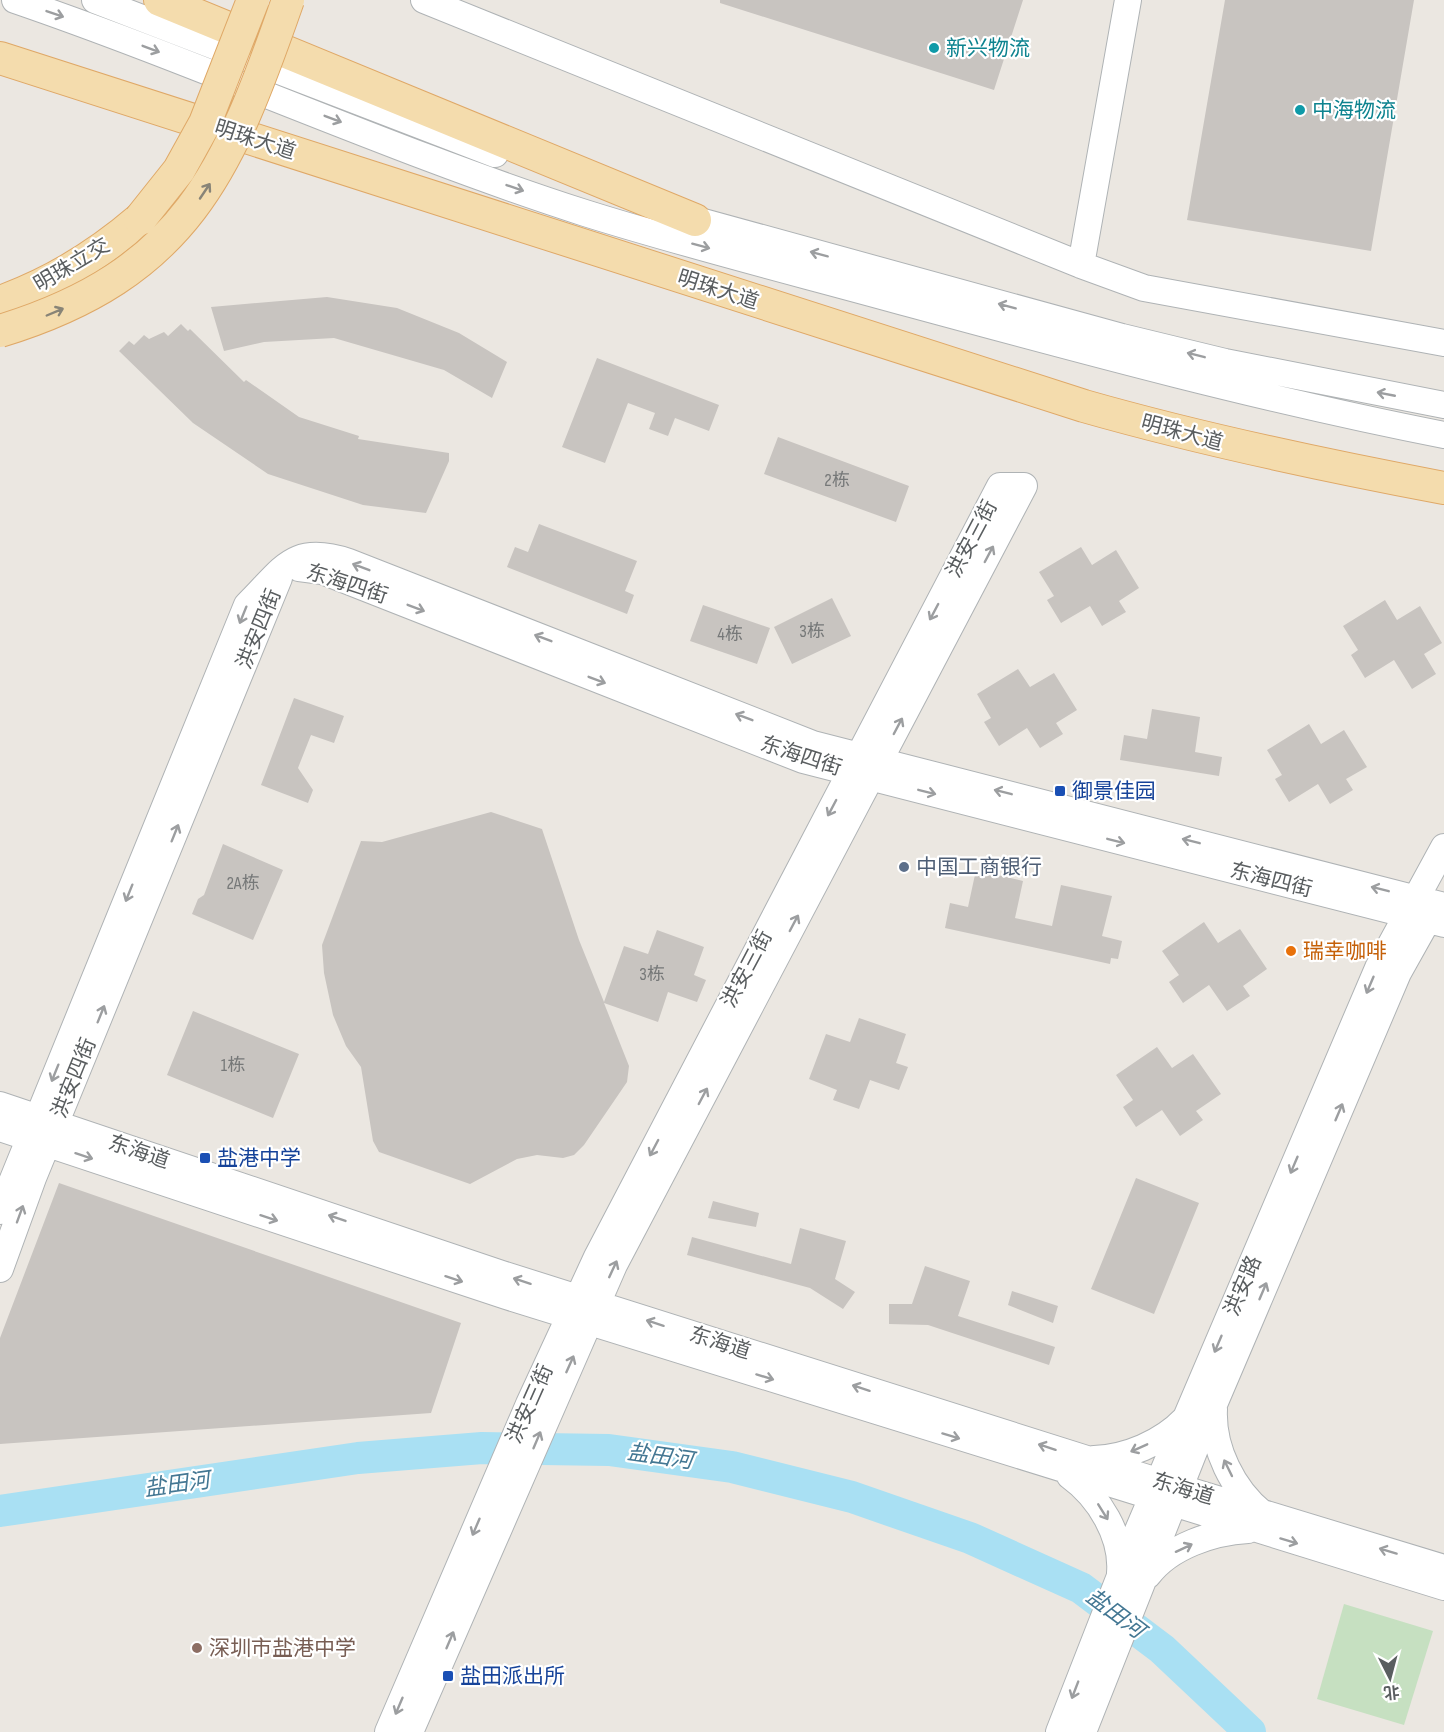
<svg xmlns="http://www.w3.org/2000/svg" width="1444" height="1732" font-family="'Sofia Sans Condensed','Noto Sans SC',sans-serif">
  <style>
    .green { fill: #c6e0c1 }
    .lines { fill: none; stroke-linecap: round; stroke-linejoin: round }
    .river { stroke: #a9e0f3; stroke-width: 32 }
    .building { fill: #c8c4c0 }
    .minor-casing { stroke: #afb3b5; stroke-width: 28 }
    .major-casing { stroke: #dfa867; stroke-width: 34 }
    .minor { stroke: #fff; stroke-width: 26 }
    .major { stroke: #f4dcad; stroke-width: 32 }
    .major-bridge-casing { stroke: #dfa867; stroke-width: 34; stroke-linecap: butt }
    .major-bridge { stroke: #f4dcad; stroke-width: 32 }
    .oneway { stroke: #9c9ea0 }
    .oneway2 { stroke: #888477 }
    .culture-dot { fill: #0f9aa8; stroke: #fff; stroke-width: 2 }
    .transit-dot { fill: #1a4fb4; stroke: #fff; stroke-width: 2 }
    .service-dot { fill: #5c6f8a; stroke: #fff; stroke-width: 2 }
    .food-dot { fill: #e8710a; stroke: #fff; stroke-width: 2 }
    .education-dot { fill: #8d6e63; stroke: #fff; stroke-width: 2 }
    .labels { text-anchor: middle; dominant-baseline: central; stroke-width: 4.5; stroke-linejoin: round; paint-order: stroke }
    .number-label { font-size: 18px; fill: #767878 }
    .culture-label { font-size: 21px; fill: #0d838f; stroke: #fff; text-anchor: start }
    .street-label { font-size: 21px; fill: #5a5e60; stroke: #fff }
    .transit-label { font-size: 21px; fill: #164399; stroke: #fff; text-anchor: start }
    .service-label { font-size: 21px; fill: #4e5e75; stroke: #fff; text-anchor: start }
    .food-label { font-size: 21px; fill: #c56008; stroke: #fff; text-anchor: start }
    .education-label { font-size: 21px; fill: #785e54; stroke: #fff; text-anchor: start }
    .water-label { font-size: 22px; font-style: italic; fill: #437793; stroke: #fff }
  </style>
  <rect width="100%" height="100%" fill="#ebe7e1"/>
  <path class="green" d="M 1344,1604 L 1433,1631 L 1404,1725 L 1317,1699 Z"/>
  <g class="lines">
    <path class="river" d="M 0,1511 L 358,1458 L 482,1448 L 609,1450 L 732,1467 L 852,1497 L 970,1538 L 1081,1588 L 1162,1649 L 1250,1732"/>
  </g>
  <path class="building" d="M 720,0 L 1023,0 L 994,90 L 720,3 Z
    M 1225,0 L 1414,0 L 1371,251 L 1187,220 Z
    M 327,297 L 397,308 L 459,333 L 507,362 L 492,398 L 444,370 L 334,338 L 264,342 L 224,351 L 211,307 Z
    M 181,324 L 188,331 L 190,329 L 244,382 L 246,380 L 299,417 L 359,436 L 358,439 L 449,453 L 449,461 L 426,513 L 363,505 L 268,474 L 193,423 L 119,351 L 129,341 L 134,345 L 144,335 L 149,339 L 164,332 L 168,336 Z
    M 597,358 L 719,405 L 709,431 L 675,418 L 668,436 L 649,429 L 655,413 L 628,403 L 605,463 L 562,447 Z
    M 778,437 L 909,486 L 896,522 L 764,474 Z
    M 539,524 L 637,561 L 625,591 L 634,595 L 627,614 L 507,567 L 515,547 L 528,552 Z
    M 1081,547 L 1092,565 L 1116,550 L 1139,588 L 1119,601 L 1126,612 L 1102,626 L 1090,606 L 1061,623 L 1047,600 L 1054,596 L 1039,572 Z
    M 832,598 L 851,636 L 792,664 L 774,627 Z
    M 1385,600 L 1397,620 L 1420,606 L 1442,643 L 1424,654 L 1436,674 L 1412,689 L 1394,660 L 1365,678 L 1351,655 L 1358,650 L 1343,626 Z
    M 703,605 L 770,628 L 757,664 L 690,641 Z
    M 1018,669 L 1030,687 L 1054,673 L 1077,710 L 1056,723 L 1063,734 L 1040,748 L 1027,728 L 999,746 L 984,722 L 991,718 L 977,694 Z
    M 294,698 L 344,716 L 334,743 L 311,735 L 298,768 L 313,790 L 308,803 L 261,785 Z
    M 1152,709 L 1200,717 L 1195,752 L 1222,757 L 1219,776 L 1120,760 L 1124,735 L 1147,739 Z
    M 1309,724 L 1321,744 L 1344,730 L 1367,767 L 1346,779 L 1353,790 L 1330,804 L 1318,784 L 1289,802 L 1275,779 L 1282,775 L 1267,750 Z
    M 491,812 L 542,829 L 579,940 L 604,1002 L 624,946 L 648,954 L 657,930 L 704,947 L 694,975 L 706,980 L 697,1002 L 668,992 L 658,1022 L 604,1003 L 629,1066 L 627,1082 L 584,1145 L 574,1155 L 563,1158 L 537,1155 L 517,1159 L 470,1184 L 379,1152 L 373,1141 L 361,1067 L 346,1046 L 333,1015 L 324,973 L 322,945 L 361,841 L 382,842 Z
    M 223,844 L 283,870 L 253,940 L 192,914 L 198,899 L 204,895 Z
    M 976,870 L 1023,881 L 1015,918 L 1052,926 L 1061,885 L 1112,896 L 1102,936 L 1122,941 L 1118,959 L 1111,958 L 1110,964 L 945,928 L 950,903 L 968,907 Z
    M 1204,922 L 1218,943 L 1240,929 L 1267,969 L 1243,986 L 1250,996 L 1227,1011 L 1209,985 L 1183,1003 L 1169,982 L 1179,975 L 1162,951 Z
    M 193,1011 L 299,1054 L 273,1118 L 167,1075 Z
    M 859,1018 L 906,1034 L 896,1063 L 908,1067 L 899,1090 L 870,1080 L 859,1109 L 833,1100 L 837,1090 L 809,1079 L 826,1034 L 850,1042 Z
    M 1157,1047 L 1172,1068 L 1193,1054 L 1221,1094 L 1196,1111 L 1203,1120 L 1180,1136 L 1162,1110 L 1136,1127 L 1123,1107 L 1133,1100 L 1116,1075 Z
    M 1136,1178 L 1199,1203 L 1154,1314 L 1091,1289 Z
    M 59,1183 L 461,1323 L 431,1413 L 0,1444 L 0,1338 Z
    M 713,1201 L 759,1213 L 756,1227 L 708,1218 Z
    M 800,1228 L 846,1241 L 835,1279 L 855,1292 L 843,1309 L 810,1288 L 687,1255 L 692,1237 L 791,1264 Z
    M 925,1266 L 970,1281 L 958,1316 L 1055,1347 L 1049,1365 L 928,1325 L 889,1324 L 889,1304 L 912,1304 Z
    M 1012,1291 L 1058,1306 L 1053,1323 L 1008,1305 Z"/>
  <g class="lines">
    <g class="minor-casing">
      <path id="minor" d="M 15,0 C 207,66 392,151 585,213 C 693,247 803,274 911,304 C 1088,352 1265,400 1444,435
        M 95,0 L 495,154
        M 424,0 L 1081,265 L 1144,288 L 1444,343
        M 678,215 L 1122,337 L 1225,362 L 1444,405
        M 1081,265 L 1128,0
        M 299,568 L 322,571 L 803,760 L 1444,924
        M 0,1105 L 502,1274 L 1128,1472 L 1444,1568
        M 0,1128 L 506,1296 L 1444,1587
        M 0,1211 L 247,605 C 284,569 292,543 349,562 L 813,744 L 1444,906
        M 0,1269 L 33,1178 L 279,578
        M 1214,1409 C 1212,1448 1233,1490 1263,1514
        M 1094,1459 C 1126,1458 1162,1443 1185,1419
        M 1070,1476 C 1099,1497 1123,1536 1120,1573
        M 1148,1575 C 1170,1546 1213,1532 1248,1530
        M 388,1732 L 529,1404 L 597,1257 L 1000,486 L 1024,486 L 614,1265 L 410,1732
        M 1059,1732 L 1136,1535 L 1378,968 L 1444,847
        M 1083,1732 L 1195,1449 L 1398,973 L 1436,905"/>
    </g>
    <g class="major-casing">
      <path id="major" d="M 160,0 L 695,220
        M 0,58 L 1084,406 C 1203,440 1322,465 1444,488
        M 0,302 C 53,283 97,256 140,219"/>
    </g>
    <use href="#minor" class="minor"/>
    <use href="#major" class="major"/>
    <g class="major-bridge-casing">
      <path id="major-bridge" d="M 140,219 L 179,170 L 205,123 L 253,0
        M 0,331 C 186,274 228,172 288,0"/>
    </g>
    <use href="#major-bridge" class="major-bridge"/>
  </g>
  <defs><path id="oneway-shaft" d="M-6 0H5M1.5-3L5.5 0L1.5 3" fill="none" stroke-width="1.6" stroke-linecap="round" stroke-linejoin="round" transform="scale(1.5)"/></defs>
  <g class="oneway">
    <use href="#oneway-shaft" transform="translate(55 14) rotate(19)"/>
    <use href="#oneway-shaft" transform="translate(151 49) rotate(21)"/>
    <use href="#oneway-shaft" transform="translate(333 119) rotate(21)"/>
    <use href="#oneway-shaft" transform="translate(515 188) rotate(19)"/>
    <use href="#oneway-shaft" transform="translate(701 246) rotate(15)"/>
    <use href="#oneway-shaft" transform="translate(819 254) rotate(-165)"/>
    <use href="#oneway-shaft" transform="translate(1007 306) rotate(-165)"/>
    <use href="#oneway-shaft" transform="translate(1196 355) rotate(-166)"/>
    <use href="#oneway-shaft" transform="translate(1386 394) rotate(-169)"/>
    <use href="#oneway-shaft" transform="translate(989 554) rotate(-62)"/>
    <use href="#oneway-shaft" transform="translate(361 567) rotate(-159)"/>
    <use href="#oneway-shaft" transform="translate(416 608) rotate(21)"/>
    <use href="#oneway-shaft" transform="translate(934 612) rotate(118)"/>
    <use href="#oneway-shaft" transform="translate(243 615) rotate(112)"/>
    <use href="#oneway-shaft" transform="translate(543 638) rotate(-159)"/>
    <use href="#oneway-shaft" transform="translate(597 680) rotate(21)"/>
    <use href="#oneway-shaft" transform="translate(744 717) rotate(-159)"/>
    <use href="#oneway-shaft" transform="translate(898 726) rotate(-62)"/>
    <use href="#oneway-shaft" transform="translate(927 792) rotate(14)"/>
    <use href="#oneway-shaft" transform="translate(1003 792) rotate(-166)"/>
    <use href="#oneway-shaft" transform="translate(832 808) rotate(118)"/>
    <use href="#oneway-shaft" transform="translate(175 833) rotate(-68)"/>
    <use href="#oneway-shaft" transform="translate(1116 841) rotate(14)"/>
    <use href="#oneway-shaft" transform="translate(1191 841) rotate(-166)"/>
    <use href="#oneway-shaft" transform="translate(1380 889) rotate(-166)"/>
    <use href="#oneway-shaft" transform="translate(129 893) rotate(112)"/>
    <use href="#oneway-shaft" transform="translate(794 923) rotate(-62)"/>
    <use href="#oneway-shaft" transform="translate(1370 985) rotate(113)"/>
    <use href="#oneway-shaft" transform="translate(101 1014) rotate(-68)"/>
    <use href="#oneway-shaft" transform="translate(55 1073) rotate(112)"/>
    <use href="#oneway-shaft" transform="translate(703 1096) rotate(-62)"/>
    <use href="#oneway-shaft" transform="translate(1339 1112) rotate(-67)"/>
    <use href="#oneway-shaft" transform="translate(654 1148) rotate(118)"/>
    <use href="#oneway-shaft" transform="translate(84 1156) rotate(18)"/>
    <use href="#oneway-shaft" transform="translate(1294 1165) rotate(113)"/>
    <use href="#oneway-shaft" transform="translate(20 1214) rotate(-70)"/>
    <use href="#oneway-shaft" transform="translate(269 1218) rotate(18)"/>
    <use href="#oneway-shaft" transform="translate(337 1218) rotate(-161)"/>
    <use href="#oneway-shaft" transform="translate(613 1269) rotate(-65)"/>
    <use href="#oneway-shaft" transform="translate(454 1279) rotate(18)"/>
    <use href="#oneway-shaft" transform="translate(522 1281) rotate(-162)"/>
    <use href="#oneway-shaft" transform="translate(1263 1291) rotate(-67)"/>
    <use href="#oneway-shaft" transform="translate(655 1323) rotate(-162)"/>
    <use href="#oneway-shaft" transform="translate(1218 1344) rotate(113)"/>
    <use href="#oneway-shaft" transform="translate(570 1364) rotate(-66)"/>
    <use href="#oneway-shaft" transform="translate(765 1377) rotate(17)"/>
    <use href="#oneway-shaft" transform="translate(861 1388) rotate(-162)"/>
    <use href="#oneway-shaft" transform="translate(951 1436) rotate(17)"/>
    <use href="#oneway-shaft" transform="translate(537 1440) rotate(-67)"/>
    <use href="#oneway-shaft" transform="translate(1047 1447) rotate(-162)"/>
    <use href="#oneway-shaft" transform="translate(1139 1448) rotate(156)"/>
    <use href="#oneway-shaft" transform="translate(1228 1468) rotate(-116)"/>
    <use href="#oneway-shaft" transform="translate(1103 1512) rotate(58)"/>
    <use href="#oneway-shaft" transform="translate(476 1527) rotate(113)"/>
    <use href="#oneway-shaft" transform="translate(1289 1541) rotate(17)"/>
    <use href="#oneway-shaft" transform="translate(1184 1548) rotate(-25)"/>
    <use href="#oneway-shaft" transform="translate(1388 1551) rotate(-163)"/>
    <use href="#oneway-shaft" transform="translate(450 1640) rotate(-67)"/>
    <use href="#oneway-shaft" transform="translate(1075 1690) rotate(111)"/>
    <use href="#oneway-shaft" transform="translate(399 1706) rotate(113)"/>
  </g>
  <g class="oneway2">
    <use href="#oneway-shaft" transform="translate(205 191) rotate(-56)"/>
    <use href="#oneway-shaft" transform="translate(55 312) rotate(-23)"/>
  </g>
  <g class="culture-dot">
    <circle cx="934" cy="48" r="6"/>
    <circle cx="1300" cy="110" r="6"/>
  </g>
  <g class="transit-dot">
    <rect x="1054" y="785" width="12" height="12" rx="3"/>
    <rect x="199" y="1152" width="12" height="12" rx="3"/>
    <rect x="442" y="1670" width="12" height="12" rx="3"/>
  </g>
  <circle class="service-dot" cx="904" cy="867" r="6"/>
  <circle class="food-dot" cx="1291" cy="951" r="6"/>
  <circle class="education-dot" cx="197" cy="1648" r="6"/>
  <g class="labels">
    <g class="number-label">
      <text x="837" y="480">2栋</text>
      <text x="812" y="631">3栋</text>
      <text x="730" y="634">4栋</text>
      <text x="243" y="883">2A栋</text>
      <text x="652" y="974">3栋</text>
      <text x="233" y="1065">1栋</text>
    </g>
    <g class="culture-label">
      <text x="946" y="48">新兴物流</text>
      <text x="1312" y="110">中海物流</text>
    </g>
    <g class="street-label">
      <text transform="translate(255 140) rotate(18)">明珠大道</text>
      <text transform="translate(72 265) rotate(-31)">明珠立交</text>
      <text transform="translate(718 290) rotate(18)">明珠大道</text>
      <text transform="translate(1182 433) rotate(15)">明珠大道</text>
      <text transform="translate(972 539) rotate(-62)">洪安三街</text>
      <text transform="translate(347 584) rotate(18)">东海四街</text>
      <text transform="translate(259 629) rotate(-68)">洪安四街</text>
      <text transform="translate(801 756) rotate(18)">东海四街</text>
      <text transform="translate(1271 880) rotate(14)">东海四街</text>
      <text transform="translate(747 969) rotate(-62)">洪安三街</text>
      <text transform="translate(74 1078) rotate(-68)">洪安四街</text>
      <text transform="translate(139 1152) rotate(19)">东海道</text>
      <text transform="translate(1243 1286) rotate(-67)">洪安路</text>
      <text transform="translate(720 1343) rotate(18)">东海道</text>
      <text transform="translate(530 1404) rotate(-66)">洪安三街</text>
      <text transform="translate(1183 1489) rotate(17)">东海道</text>
    </g>
    <g class="transit-label">
      <text x="1072" y="791">御景佳园</text>
      <text x="217" y="1158">盐港中学</text>
      <text x="460" y="1676">盐田派出所</text>
    </g>
    <g class="service-label">
      <text x="916" y="867">中国工商银行</text>
    </g>
    <g class="food-label">
      <text x="1303" y="951">瑞幸咖啡</text>
    </g>
    <g class="education-label">
      <text x="209" y="1648">深圳市盐港中学</text>
    </g>
    <g class="water-label">
      <text transform="translate(660 1457) rotate(8)">盐田河</text>
      <text transform="translate(177 1485) rotate(-8)">盐田河</text>
      <text transform="translate(1115 1614) rotate(37)">盐田河</text>
    </g>
  </g>
  <g transform="translate(1390 1678) rotate(174)" stroke="#ffffff" stroke-width="4.5" paint-order="stroke">
  <path d="M0-4.5L10 22L0 15L-10 22Z" fill="#5a5e60"/>
  <text y="-9" font-size="16" font-weight="bold" text-anchor="middle" fill="#5a5e60">北</text>
  </g>
</svg>
